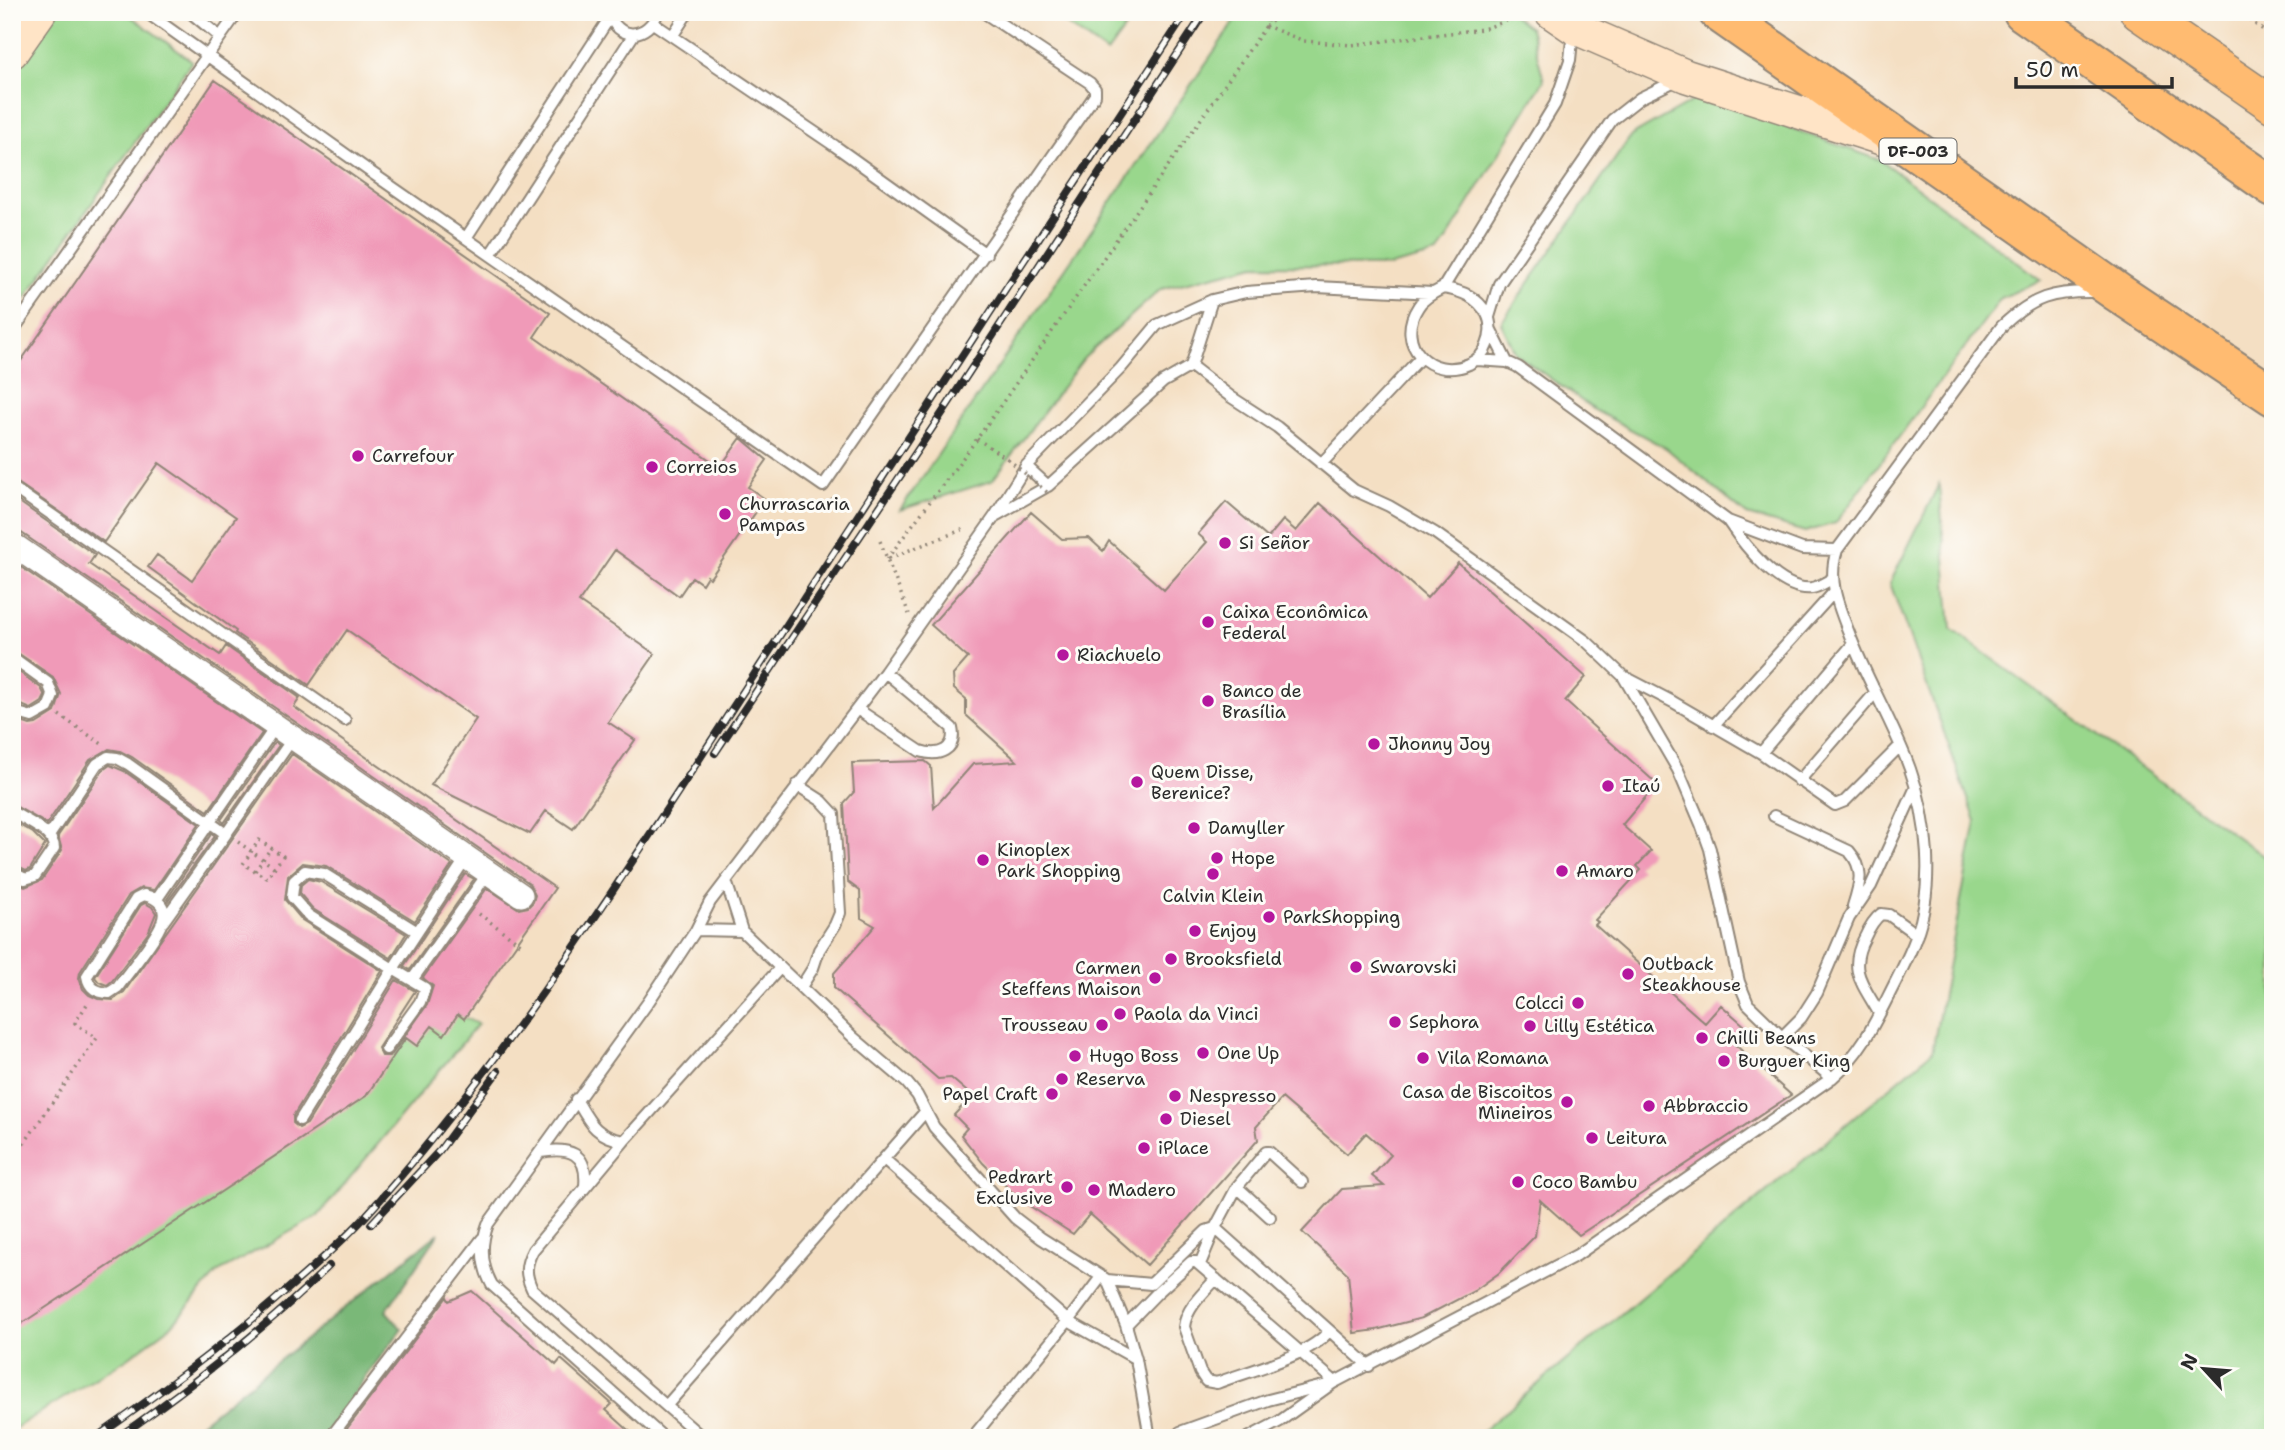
<svg xmlns="http://www.w3.org/2000/svg" width="2285" height="1450" font-family="'Shantell Sans',sans-serif">
  <style>
    .green { fill: #99d78c; stroke: #62815c; stroke-width: 2 }
    .forest { fill: #7ab878; stroke: #527252; stroke-width: 2 }
    .building { fill: #f09ab8 }
    .lines { fill: none; stroke-linecap: round; stroke-linejoin: round }
    .lane-casing { stroke: #908577; stroke-width: 14 }
    .street-casing { stroke: #908577; stroke-width: 26 }
    .secondary-casing { stroke: #908577; stroke-width: 35 }
    .primary-casing { stroke: #908577; stroke-width: 38 }
    .highway-casing { stroke: #908577; stroke-width: 42 }
    .path { stroke: #908577; stroke-width: 3.5; stroke-dasharray: 2 5; stroke-linecap: butt }
    .lane { stroke: #fff; stroke-width: 10 }
    .street { stroke: #fff; stroke-width: 23 }
    .secondary { stroke: #ffe4c6; stroke-width: 32 }
    .primary { stroke: #ffbb71; stroke-width: 35 }
    .highway { stroke: #ffbb71; stroke-width: 38 }
    .rail-casing { stroke: #2b2b2b; stroke-width: 8 }
    .rail { stroke: #fdfcf7; stroke-width: 5; stroke-dasharray: 16; stroke-linecap: butt }
    .path-bridge { stroke: #908577; stroke-width: 3.5; stroke-dasharray: 2 5; stroke-linecap: butt }
    .poi-dot { fill: #b5179e; stroke: #fdfcf7; stroke-width: 2.5 }
    .labels { text-anchor: middle; dominant-baseline: central; stroke-width: 6; stroke-linejoin: round; paint-order: stroke }
    .shield { fill: #fdfcf7; stroke: #6a6a68; stroke-width: 2 }
    .shield-label { font-size: 16px; font-weight: bold; fill: #2b2b2b }
    .poi-label { font-size: 18px; fill: #2b2b2b; stroke: #fdfcf7; text-anchor: start }
  </style>
  <rect width="100%" height="100%" fill="#fdfcf7"/>
  <filter id="ink" filterUnits="userSpaceOnUse"><feTurbulence type="fractalNoise" baseFrequency=".0143" numOctaves="2"/><feDisplacementMap in="SourceGraphic" scale="14" xChannelSelector="R" yChannelSelector="G"/><feConvolveMatrix kernelMatrix="1 2 1 2 8 2 1 2 1" color-interpolation-filters="sRGB"/></filter>
  <filter id="wash" filterUnits="userSpaceOnUse"><feTurbulence type="fractalNoise" baseFrequency=".00686" numOctaves="4" result="noise"/><feDisplacementMap in="SourceGraphic" scale="28" xChannelSelector="R" yChannelSelector="G"/><feGaussianBlur stdDeviation="1.57" result="paint"/><feColorMatrix in="noise" values="0 0 0 0 0 0 0 0 0 0 0 0 0 0 0 0 0 1.4 0 .05"/><feComposite in="paint" operator="in"/></filter>
  <g filter="url(#wash)">
    <rect width="100%" height="100%" fill="#f4dfc3"/>
    <path class="green" d="M 51,12 L 125,12 L 192,61 L 12,317 L 12,68 Z
      M 1049,12 L 1137,12 L 1107,53 Z
      M 1241,12 L 1509,12 L 1530,28 L 1544,80 L 1438,254 L 1390,266 L 1255,265 L 1161,289 L 1084,358 L 992,481 L 900,510 Z
      M 1701,96 L 1880,160 L 2041,280 L 2001,298 L 1836,523 L 1805,532 L 1747,515 L 1666,448 L 1596,411 L 1516,354 L 1501,323 L 1631,136 Z
      M 1939,484 L 1951,629 L 2273,863 L 2273,1438 L 1474,1438 L 1932,1052 L 1976,821 L 1890,583 Z
      M 457,1014 L 478,1024 L 318,1216 L 217,1273 L 171,1326 L 128,1358 L 12,1430 L 12,1326 L 367,1091 L 406,1034 L 418,1040 L 432,1020 Z"/>
    <path class="forest" d="M 439,1233 L 386,1311 L 402,1329 L 365,1377 L 327,1438 L 182,1438 Z"/>
    <g id="blocks">
      <path class="building" d="M 215,80 L 550,313 L 534,337 L 720,467 L 741,438 L 767,460 L 748,487 L 765,499 L 710,578 L 707,576 L 702,584 L 692,577 L 679,596 L 615,550 L 579,602 L 655,654 L 608,722 L 635,740 L 573,829 L 546,811 L 530,834 L 431,785 L 476,719 L 347,630 L 309,685 L 235,633 L 236,631 L 148,567 L 157,555 L 192,580 L 236,517 L 159,463 L 104,542 L 12,479 L 12,374 Z
        M 12,497 L 95,555 L 89,564 L 220,655 L 226,646 L 300,698 L 294,707 L 555,888 L 464,1019 L 458,1014 L 444,1035 L 432,1026 L 417,1046 L 406,1038 L 366,1096 L 12,1330 L 12,881 L 25,887 L 42,880 L 62,850 L 58,836 L 103,770 L 110,765 L 124,771 L 199,824 L 154,890 L 141,888 L 129,895 L 80,972 L 79,978 L 83,989 L 89,995 L 98,999 L 113,1000 L 124,992 L 292,754 L 452,865 L 415,921 L 326,866 L 303,863 L 288,876 L 285,900 L 302,920 L 382,971 L 293,1116 L 293,1123 L 299,1128 L 307,1124 L 396,980 L 415,991 L 378,1048 L 382,1056 L 389,1056 L 392,1054 L 427,1005 L 433,986 L 423,978 L 487,888 L 519,909 L 528,907 L 533,902 L 535,895 L 529,883 L 20,532 L 12,530 Z
        M 1226,502 L 1268,538 L 1283,520 L 1296,531 L 1320,503 L 1427,598 L 1458,563 L 1586,677 L 1565,701 L 1657,784 L 1622,825 L 1651,851 L 1637,866 L 1641,870 L 1595,920 L 1598,922 L 1595,925 L 1705,1023 L 1721,1005 L 1745,1026 L 1731,1041 L 1791,1095 L 1579,1235 L 1540,1200 L 1535,1236 L 1499,1273 L 1474,1291 L 1422,1318 L 1376,1330 L 1354,1333 L 1348,1274 L 1302,1232 L 1342,1189 L 1384,1186 L 1372,1176 L 1391,1155 L 1366,1133 L 1347,1154 L 1282,1098 L 1256,1127 L 1258,1140 L 1147,1265 L 1090,1214 L 1073,1234 L 1019,1199 L 983,1163 L 961,1135 L 967,1128 L 954,1115 L 972,1096 L 951,1078 L 938,1079 L 834,988 L 834,973 L 875,926 L 861,918 L 860,891 L 848,882 L 844,803 L 854,792 L 852,763 L 925,761 L 931,766 L 934,808 L 973,764 L 1017,761 L 966,715 L 966,699 L 954,689 L 953,675 L 968,658 L 931,625 L 1031,512 L 1062,539 L 1089,538 L 1103,551 L 1109,541 L 1164,590 L 1207,542 L 1198,534 Z
        M 12,561 L 262,733 L 208,811 L 132,757 L 120,751 L 109,749 L 90,760 L 47,824 L 12,804 L 12,719 L 30,725 L 36,724 L 55,712 L 61,694 L 53,677 L 12,649 Z
        M 12,667 L 41,688 L 45,696 L 42,702 L 31,709 L 12,701 Z
        M 275,742 L 279,745 L 224,823 L 221,820 Z
        M 12,821 L 33,833 L 45,845 L 30,869 L 26,871 L 12,864 Z
        M 212,833 L 215,836 L 168,901 L 167,899 Z
        M 465,874 L 474,879 L 410,970 L 404,966 Z
        M 308,879 L 321,882 L 406,934 L 391,958 L 313,909 L 300,894 L 301,885 Z
        M 145,903 L 152,907 L 156,913 L 148,933 L 112,981 L 107,985 L 99,982 L 95,977 L 141,905 Z
        M 472,1291 L 556,1365 L 561,1359 L 612,1404 L 606,1410 L 637,1438 L 340,1438 L 447,1297 L 449,1301 Z"/>
    </g>
  </g>
  <g filter="url(#ink)">
    <use href="#blocks" fill-opacity="0" stroke="#908577" stroke-width="2"/>
    <g class="lines">
      <g class="lane-casing">
        <path id="lane" d="M 146,12 L 372,173 L 823,486 L 1095,95 L 1095,89 L 1090,83 L 983,12
          M 190,12 L 220,37
          M 609,12 C 617,42 648,39 658,12
          M 653,23 L 835,146 L 986,254
          M 673,35 L 688,12
          M 466,238 L 610,17
          M 490,255 L 634,34
          M 1443,288 L 1555,104 L 1570,60 L 1573,30
          M 1443,288 C 1463,291 1477,297 1487,314 C 1492,323 1491,336 1487,345 C 1484,354 1477,360 1469,364 C 1431,381 1394,344 1418,307 C 1423,298 1435,292 1443,288 Z
          M 1489,317 L 1499,284 L 1612,120 L 1640,98 L 1679,79
          M 1491,330 L 1507,362
          M 12,332 L 238,12
          M 1477,360 L 1507,362 L 1518,367 L 1728,521 C 1744,545 1780,592 1812,588 C 1819,587 1826,582 1832,579
          M 1191,366 L 1231,397 L 1277,427 L 1354,490 L 1389,506 L 1435,533 L 1586,641 L 1623,676 L 1678,770 L 1701,824 L 1710,849 L 1739,982 L 1748,1004 L 1782,1037 L 1832,1078
          M 1321,464 L 1421,357
          M 1026,466 L 1048,486
          M 12,487 L 345,720
          M 997,515 L 1048,486 L 1163,382 L 1191,366 L 1212,300
          M 1728,521 L 1802,549 L 1837,550
          M 12,657 L 48,683 L 53,696 L 48,708 L 32,717 L 18,713 L 12,709
          M 1623,676 L 1673,702 L 1761,753 L 1835,805 L 1845,801 L 1900,746
          M 857,709 L 920,751 C 939,757 957,750 952,728 L 885,672
          M 1713,726 L 1834,592
          M 1761,753 L 1853,644
          M 1799,781 L 1875,693
          M 797,785 L 822,801 L 834,814 L 840,913 L 835,925 L 819,950 L 813,968 L 801,987
          M 12,812 C 25,820 54,832 54,848 L 35,876 L 25,879 L 12,872
          M 1774,816 L 1849,851 C 1865,869 1860,884 1853,906
          M 49,836 L 97,764 L 108,757 L 117,758 L 128,764 L 226,834 L 293,738
          M 726,881 L 742,931 L 854,1038 L 907,1083 L 917,1095 L 934,1127 L 1015,1218 L 1041,1238 L 1107,1280 L 1126,1325 L 1136,1359 L 1150,1438
          M 144,895 C 158,898 168,907 162,922 C 157,938 129,971 118,987 L 109,993 C 97,992 89,989 87,976 L 136,899 Z
          M 157,899 L 276,726
          M 163,922 L 226,834
          M 696,930 L 742,931
          M 412,980 L 488,873
          M 1879,1013 C 1863,984 1847,970 1865,937 C 1869,928 1873,920 1881,914 L 1889,915 L 1917,935
          M 1782,1037 L 1801,1018 L 1817,993 L 1849,918 L 1871,886 L 1916,787
          M 386,1049 L 420,1002 L 425,988 L 393,969 L 466,858
          M 576,1099 C 590,1123 595,1136 624,1141
          M 300,1120 L 393,969 L 308,915 L 292,897 L 294,881 L 305,871 L 324,874 L 416,931
          M 540,1152 C 569,1147 588,1152 585,1186
          M 884,1159 L 1068,1321 L 1136,1359
          M 1237,1187 L 1270,1217
          M 1215,1228 L 1369,1366
          M 1200,1264 L 1215,1228 L 1237,1187 L 1266,1152 L 1269,1152 L 1302,1182
          M 1216,1279 C 1204,1292 1186,1308 1184,1327 L 1200,1372 L 1206,1381 L 1217,1383 C 1248,1371 1310,1356 1329,1331
          M 1107,1280 L 1151,1284 L 1206,1231 L 1215,1228
          M 1126,1325 L 1158,1292 L 1191,1262 L 1196,1262 L 1335,1382
          M 667,1405 L 925,1112
          M 1180,1432 L 1268,1400 L 1327,1385
          M 330,1438 L 482,1239
          M 664,1438 L 492,1285 C 481,1265 480,1245 488,1224 L 649,1001 L 696,930 L 710,902 L 885,672 L 995,516 L 1026,466 L 1121,368 L 1157,325 L 1212,300 L 1246,292 L 1317,287 L 1433,293
          M 703,1438 L 532,1289 C 525,1274 525,1265 533,1250 L 624,1141 L 780,968
          M 972,1438 L 1068,1321 L 1101,1277
          M 1248,1438 L 1280,1421 L 1333,1383 L 1577,1255 L 1832,1078 C 1864,1050 1877,1018 1896,981 C 1903,967 1911,952 1916,937 C 1935,886 1928,819 1910,769 C 1893,722 1866,679 1849,633 C 1838,605 1827,580 1837,550 L 2002,326 C 2033,297 2053,291 2096,292"/>
      </g>
      <g class="street-casing">
        <path id="street" d="M 12,544 L 521,895"/>
      </g>
      <g class="secondary-casing">
        <path id="secondary" d="M 1551,12 L 1573,27 L 1686,76 L 1892,142
          M 12,52 L 40,12"/>
      </g>
      <g class="primary-casing">
        <path id="primary" d="M 2138,12 L 2273,105"/>
      </g>
      <g class="highway-casing">
        <path id="highway" d="M 1718,12 L 2117,292 L 2273,396
          M 2023,12 L 2273,187"/>
      </g>
      <path class="path" d="M 1283,12 L 1266,26 L 1304,41 L 1351,45 L 1483,29 L 1527,14
        M 2238,12 L 2273,37
        M 977,439 L 1008,459
        M 831,498 L 838,508
        M 880,541 L 909,614
        M 889,558 L 967,528
        M 887,559 L 977,439 L 1266,26 L 1269,12
        M 59,715 L 102,744
        M 259,840 L 283,856 L 267,878 L 243,864 Z
        M 238,842 L 275,868
        M 255,871 L 271,848
        M 479,914 L 522,945
        M 12,1161 L 97,1038 L 75,1023 L 89,1001"/>
      <use href="#lane" class="lane"/>
      <use href="#street" class="street"/>
      <use href="#secondary" class="secondary"/>
      <use href="#primary" class="primary"/>
      <use href="#highway" class="highway"/>
      <g class="rail-casing">
        <path id="rail" d="M 715,753 L 943,412 L 1205,12
          M 371,1224 L 440,1150 L 498,1071
          M 95,1438 C 157,1395 218,1349 275,1300 C 305,1274 335,1249 362,1220 C 519,1047 642,846 769,652 C 908,438 1047,225 1187,12
          M 117,1438 C 191,1386 265,1329 329,1266"/>
      </g>
      <use href="#rail" class="rail"/>
      <path class="path-bridge" d="M 1008,459 L 1048,493"/>
    </g>
  </g>
  <g class="poi-dot">
    <circle cx="358" cy="456" r="7"/>
    <circle cx="652" cy="467" r="7"/>
    <circle cx="725" cy="514" r="7"/>
    <circle cx="1225" cy="543" r="7"/>
    <circle cx="1208" cy="622" r="7"/>
    <circle cx="1063" cy="655" r="7"/>
    <circle cx="1208" cy="701" r="7"/>
    <circle cx="1374" cy="744" r="7"/>
    <circle cx="1137" cy="782" r="7"/>
    <circle cx="1608" cy="786" r="7"/>
    <circle cx="1194" cy="828" r="7"/>
    <circle cx="1217" cy="858" r="7"/>
    <circle cx="983" cy="860" r="7"/>
    <circle cx="1562" cy="871" r="7"/>
    <circle cx="1213" cy="874" r="7"/>
    <circle cx="1269" cy="917" r="7"/>
    <circle cx="1195" cy="931" r="7"/>
    <circle cx="1171" cy="959" r="7"/>
    <circle cx="1356" cy="967" r="7"/>
    <circle cx="1628" cy="974" r="7"/>
    <circle cx="1155" cy="978" r="7"/>
    <circle cx="1578" cy="1003" r="7"/>
    <circle cx="1120" cy="1014" r="7"/>
    <circle cx="1395" cy="1022" r="7"/>
    <circle cx="1102" cy="1025" r="7"/>
    <circle cx="1530" cy="1026" r="7"/>
    <circle cx="1702" cy="1038" r="7"/>
    <circle cx="1203" cy="1053" r="7"/>
    <circle cx="1075" cy="1056" r="7"/>
    <circle cx="1423" cy="1058" r="7"/>
    <circle cx="1724" cy="1061" r="7"/>
    <circle cx="1062" cy="1079" r="7"/>
    <circle cx="1052" cy="1094" r="7"/>
    <circle cx="1175" cy="1096" r="7"/>
    <circle cx="1567" cy="1102" r="7"/>
    <circle cx="1649" cy="1106" r="7"/>
    <circle cx="1166" cy="1119" r="7"/>
    <circle cx="1592" cy="1138" r="7"/>
    <circle cx="1144" cy="1148" r="7"/>
    <circle cx="1518" cy="1182" r="7"/>
    <circle cx="1067" cy="1187" r="7"/>
    <circle cx="1094" cy="1190" r="7"/>
  </g>
  <g class="labels">
    <rect class="shield" x="1879.5" y="138.5" width="77" height="25" rx="5"/>
    <g class="shield-label">
      <text x="1918" y="151">DF-003</text>
    </g>
    <g class="poi-label">
      <text x="372" y="456">Carrefour</text>
      <text x="666" y="467">Correios</text>
      <text x="739" y="504">Churrascaria<tspan x="739" dy="21">Pampas</tspan></text>
      <text x="1239" y="543">Si Señor</text>
      <text x="1222" y="612">Caixa Econômica<tspan x="1222" dy="21">Federal</tspan></text>
      <text x="1077" y="655">Riachuelo</text>
      <text x="1222" y="691">Banco de<tspan x="1222" dy="21">Brasília</tspan></text>
      <text x="1388" y="744">Jhonny Joy</text>
      <text x="1151" y="772">Quem Disse,<tspan x="1151" dy="21">Berenice?</tspan></text>
      <text x="1622" y="786">Itaú</text>
      <text x="1208" y="828">Damyller</text>
      <text x="997" y="850">Kinoplex<tspan x="997" dy="21">Park Shopping</tspan></text>
      <text x="1231" y="858">Hope</text>
      <text x="1576" y="871">Amaro</text>
      <text x="1213" y="896" text-anchor="middle">Calvin Klein</text>
      <text x="1283" y="917">ParkShopping</text>
      <text x="1209" y="931">Enjoy</text>
      <text x="1185" y="959">Brooksfield</text>
      <text x="1642" y="964">Outback<tspan x="1642" dy="21">Steakhouse</tspan></text>
      <text x="1370" y="967">Swarovski</text>
      <text x="1141" y="968" text-anchor="end">Carmen<tspan x="1141" dy="21">Steffens Maison</tspan></text>
      <text x="1564" y="1003" text-anchor="end">Colcci</text>
      <text x="1134" y="1014">Paola da Vinci</text>
      <text x="1409" y="1022">Sephora</text>
      <text x="1088" y="1025" text-anchor="end">Trousseau</text>
      <text x="1544" y="1026">Lilly Estética</text>
      <text x="1716" y="1038">Chilli Beans</text>
      <text x="1217" y="1053">One Up</text>
      <text x="1089" y="1056">Hugo Boss</text>
      <text x="1437" y="1058">Vila Romana</text>
      <text x="1738" y="1061">Burguer King</text>
      <text x="1076" y="1079">Reserva</text>
      <text x="1553" y="1092" text-anchor="end">Casa de Biscoitos<tspan x="1553" dy="21">Mineiros</tspan></text>
      <text x="1038" y="1094" text-anchor="end">Papel Craft</text>
      <text x="1189" y="1096">Nespresso</text>
      <text x="1663" y="1106">Abbraccio</text>
      <text x="1180" y="1119">Diesel</text>
      <text x="1606" y="1138">Leitura</text>
      <text x="1158" y="1148">iPlace</text>
      <text x="1053" y="1177" text-anchor="end">Pedrart<tspan x="1053" dy="21">Exclusive</tspan></text>
      <text x="1532" y="1182">Coco Bambu</text>
      <text x="1108" y="1190">Madero</text>
    </g>
  </g>
  <rect width="2285" height="1450" fill="none" stroke="#fdfcf7" stroke-width="42"/>
  <g transform="translate(2204 1369) rotate(296)" stroke="#fdfcf7" stroke-width="5" paint-order="stroke">
  <path d="M0-5L12 26L0 18L-12 26Z" fill="#2b2b2b"/>
  <text y="-10" font-size="19" font-weight="bold" text-anchor="middle" fill="#2b2b2b">N</text>
  </g>
  <path d="M2016 77v10h156v-10" fill="none" stroke="#2b2b2b" stroke-width="3.5"/>
  <text x="2026" y="77" font-size="21" fill="#2b2b2b" stroke="#fdfcf7" stroke-width="5" paint-order="stroke">50 m</text>
</svg>
